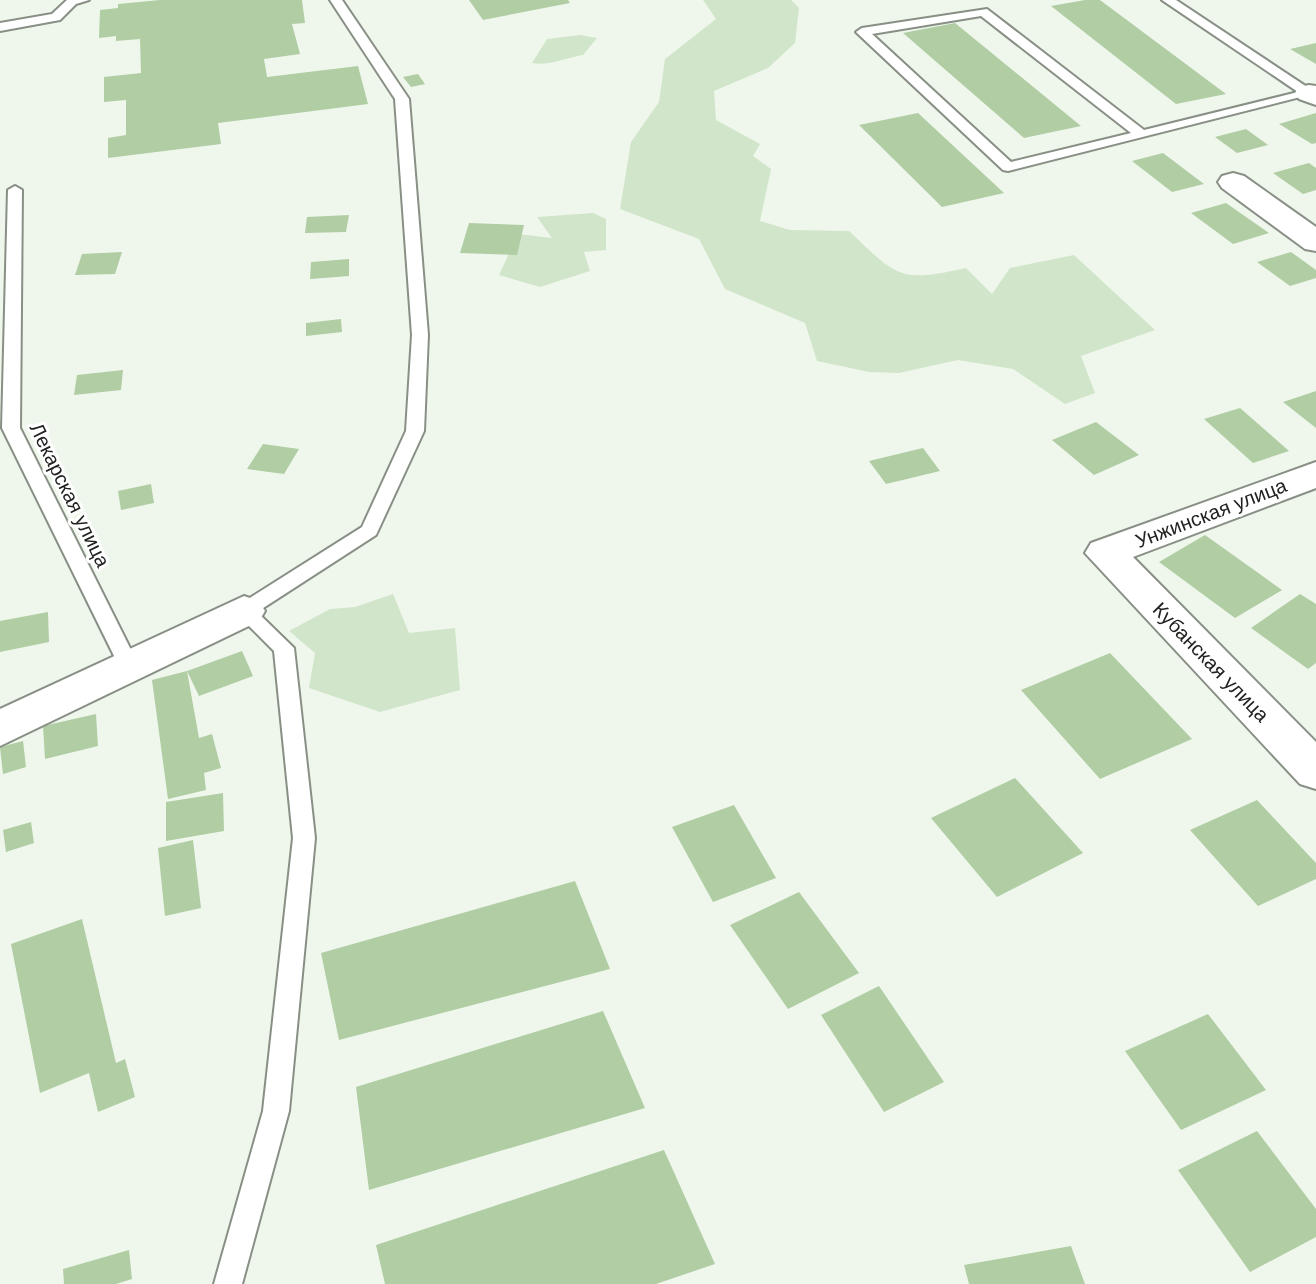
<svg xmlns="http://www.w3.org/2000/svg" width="1316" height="1284" font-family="Helvetica,sans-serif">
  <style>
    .green { fill: #d1e5ca }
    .building { fill: #b0cda4 }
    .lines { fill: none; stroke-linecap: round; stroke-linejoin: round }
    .service-casing { stroke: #889085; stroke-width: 4 }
    .minor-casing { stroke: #889085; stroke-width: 4 }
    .service { fill: #fff; fill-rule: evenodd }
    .minor { fill: #fff; fill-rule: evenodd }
    .labels { text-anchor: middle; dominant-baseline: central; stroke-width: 6; stroke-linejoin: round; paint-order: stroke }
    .street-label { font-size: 20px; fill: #20231f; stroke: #fff }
  </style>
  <rect width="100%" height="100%" fill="#eff7ec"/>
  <path class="green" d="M 703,0 L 791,0 L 799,8 L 795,43 L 768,68 L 714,91 L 716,120 L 760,144 L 753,156 L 771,169 L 760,221 L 790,230 L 849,231 C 898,277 898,283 966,268 L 992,294 L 1010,268 L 1074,255 L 1155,330 L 1081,356 L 1095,393 L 1065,404 L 1013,369 L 958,360 L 899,373 L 869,372 L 817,361 L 805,323 L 725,289 L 699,239 L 620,209 L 631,142 L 659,102 L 665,59 L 716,19 Z
    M 580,35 L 597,38 L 583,55 C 565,58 550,66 532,63 L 547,39 Z
    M 593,213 L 606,219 L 606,250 L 584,252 L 590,271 L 540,287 L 499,275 L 518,234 L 552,238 L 537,217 Z
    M 393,594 L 409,633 L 455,628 L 460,690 L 380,712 L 309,688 L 315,653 L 289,631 L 330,609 L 355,607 Z"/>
  <path class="building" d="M 160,0 L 302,0 L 305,23 L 292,24 L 300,54 L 264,59 L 267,77 L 358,66 L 368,104 L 218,123 L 221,144 L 108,158 L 108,138 L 126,135 L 126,100 L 104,102 L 104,77 L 141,73 L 140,39 L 116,41 L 116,36 L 99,38 L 100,10 L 118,8 L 118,4 Z
    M 469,0 L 568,0 L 570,3 L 483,20 Z
    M 1085,0 L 1100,0 L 1226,94 L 1176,104 L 1051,6 Z
    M 955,23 L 1081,126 L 1024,138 L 903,33 Z
    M 1316,43 L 1316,64 L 1290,49 Z
    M 418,74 L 425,84 L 411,87 L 403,77 Z
    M 918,113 L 1004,193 L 942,207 L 859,125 Z
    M 1316,113 L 1316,143 L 1312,144 L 1279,124 Z
    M 1246,129 L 1268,145 L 1237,153 L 1215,137 Z
    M 1163,153 L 1204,184 L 1172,192 L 1132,161 Z
    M 1309,163 L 1316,168 L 1316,190 L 1303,194 L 1273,173 Z
    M 1226,203 L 1269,233 L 1233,244 L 1191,213 Z
    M 349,215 L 346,232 L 305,233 L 307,217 Z
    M 469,223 L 524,225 L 517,255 L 460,253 Z
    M 122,252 L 115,274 L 75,275 L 82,254 Z
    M 1291,252 L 1316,270 L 1316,278 L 1290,286 L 1257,262 Z
    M 349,259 L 349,276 L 310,279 L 311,262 Z
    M 341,319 L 342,332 L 306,336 L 306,323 Z
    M 123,370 L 121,390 L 74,395 L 77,375 Z
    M 1316,391 L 1316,428 L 1283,402 Z
    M 1240,408 L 1289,451 L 1253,463 L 1204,419 Z
    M 1096,422 L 1139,455 L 1094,475 L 1052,440 Z
    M 263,444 L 299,449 L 284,474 L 247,469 Z
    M 923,448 L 940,471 L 886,484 L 869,461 Z
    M 151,484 L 154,503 L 121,510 L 118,491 Z
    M 1205,535 L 1282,590 L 1235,618 L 1159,562 Z
    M 1300,594 L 1316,604 L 1316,663 L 1308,669 L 1251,628 Z
    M 48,612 L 49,642 L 0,652 L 0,621 Z
    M 242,651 L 253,676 L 199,696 L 187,671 Z
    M 1110,653 L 1192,739 L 1100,779 L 1021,690 Z
    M 187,671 L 199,738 L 212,734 L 221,768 L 204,773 L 206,790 L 168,799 L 152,680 Z
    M 96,714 L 98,746 L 45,759 L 43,726 Z
    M 23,741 L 26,767 L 3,774 L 0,747 Z
    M 1015,778 L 1083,853 L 997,897 L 931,818 Z
    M 223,793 L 224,831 L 166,841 L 166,802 Z
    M 1257,800 L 1316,863 L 1316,879 L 1258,906 L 1190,830 Z
    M 734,805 L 776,878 L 713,902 L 672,827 Z
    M 31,822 L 34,843 L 6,852 L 3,830 Z
    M 193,840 L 201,908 L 165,916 L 158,848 Z
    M 575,881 L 610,969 L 339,1040 L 321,953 Z
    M 799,892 L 859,973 L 788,1009 L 730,925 Z
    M 82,919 L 116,1063 L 125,1059 L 135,1097 L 98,1112 L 89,1073 L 40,1093 L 11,944 Z
    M 879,986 L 944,1082 L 884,1112 L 821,1015 Z
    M 603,1011 L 645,1108 L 369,1190 L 356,1087 Z
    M 1208,1014 L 1266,1090 L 1181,1130 L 1125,1051 Z
    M 1257,1131 L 1316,1209 L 1316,1237 L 1250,1272 L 1178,1170 Z
    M 664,1150 L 715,1264 L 656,1284 L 385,1284 L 376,1245 Z
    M 1071,1246 L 1085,1284 L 969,1284 L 964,1265 Z
    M 129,1250 L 132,1279 L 116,1284 L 64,1284 L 63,1269 Z"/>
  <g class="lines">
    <g class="service-casing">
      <path id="service" d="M 67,0 L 89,0 L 76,4 L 60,20 L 0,31 L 0,23 L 52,14 Z
        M 330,0 L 342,0 L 409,99 L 428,335 L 424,431 L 376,535 L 257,612 L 294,648 L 315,838 L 289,1111 L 242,1284 L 214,1284 L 263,1111 L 293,838 L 274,651 L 234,611 L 237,606 L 362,527 L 406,431 L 412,335 L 395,99 Z
        M 1162,0 L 1176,0 L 1316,93 L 1008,171 L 1003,170 L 856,32 L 862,28 L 987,9 L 1144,130 L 1298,92 ZM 981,16 L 1131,133 L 1011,162 L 872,34 Z
        M 15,186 L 22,190 L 20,428 L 139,666 L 136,671 L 122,671 L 119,666 L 2,428 L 8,190 Z"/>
    </g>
    <g class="minor-casing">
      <path id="minor" d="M 1309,85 L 1316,86 L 1316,105 L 1299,99 L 1295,93 L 1299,87 Z
        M 1233,173 L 1244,176 L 1316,227 L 1316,251 L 1305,249 L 1222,188 L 1218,182 L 1222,176 Z
        M 1316,462 L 1316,488 L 1133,557 L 1316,742 L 1316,789 L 1300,784 L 1085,553 L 1091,543 Z
        M 244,596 L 259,601 L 265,611 L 259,621 L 0,746 L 0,709 Z"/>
    </g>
    <use href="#service" class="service"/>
    <use href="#minor" class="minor"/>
  </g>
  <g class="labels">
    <g class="street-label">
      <text transform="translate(70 495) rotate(64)">Лекарская улица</text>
      <text transform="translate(1211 513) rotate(-21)">Унжинская улица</text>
      <text transform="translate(1211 662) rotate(46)">Кубанская улица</text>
    </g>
  </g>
</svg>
